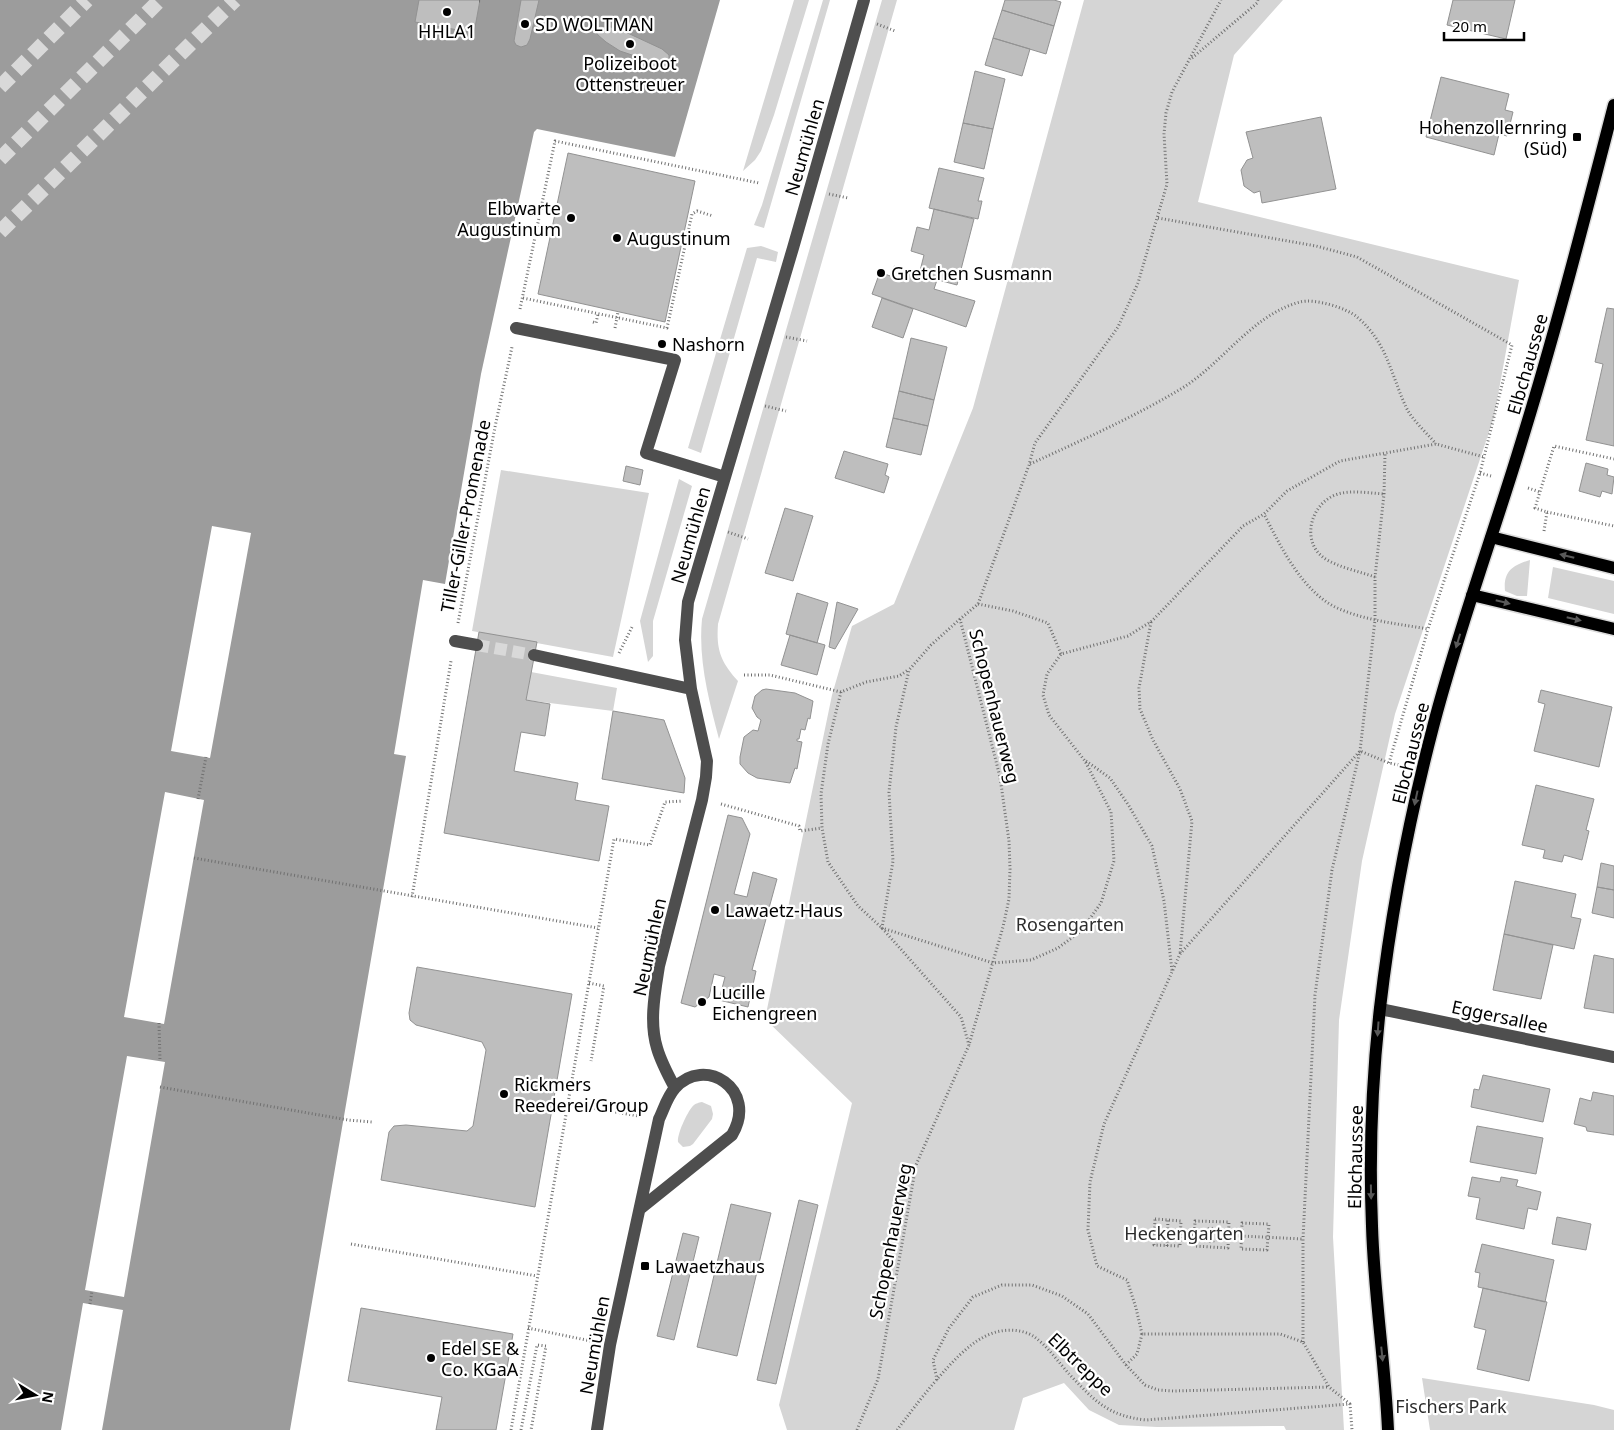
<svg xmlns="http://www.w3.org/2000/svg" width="1614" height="1430" font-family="'Noto Sans',sans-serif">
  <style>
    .green { fill: #d5d5d5 }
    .water { fill: #9c9c9c }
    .pier { fill: #fff }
    .building { fill: #bebebe; stroke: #929292 }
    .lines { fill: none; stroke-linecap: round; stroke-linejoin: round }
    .minor-tunnel { stroke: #d9d9d9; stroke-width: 12; stroke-dasharray: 12 6; stroke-linecap: butt }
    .highway-tunnel { stroke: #d9d9d9; stroke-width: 15; stroke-dasharray: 15 8; stroke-linecap: butt }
    .major-casing { stroke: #dbdbdb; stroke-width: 15 }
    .path { stroke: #707070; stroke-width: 3; stroke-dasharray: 1 2.5; stroke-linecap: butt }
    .minor { stroke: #4e4e4e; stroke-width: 12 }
    .major { stroke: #000; stroke-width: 12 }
    .oneway { fill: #595959 }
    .poi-dot { fill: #000; stroke: #fff; stroke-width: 2 }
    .labels { text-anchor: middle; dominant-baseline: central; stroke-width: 4.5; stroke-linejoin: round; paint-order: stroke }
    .poi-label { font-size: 18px; fill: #000; stroke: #fff; text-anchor: start }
    .street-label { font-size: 18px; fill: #000; stroke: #fff }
    .park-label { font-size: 18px; fill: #2c2c2c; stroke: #fff }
  </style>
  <rect width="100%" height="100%" fill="#fff"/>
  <path class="green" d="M 794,0 L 809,0 L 774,115 L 761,151 L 755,160 L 743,171 Z
    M 823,0 L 830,0 L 764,228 L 754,225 L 762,205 Z
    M 882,0 L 897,0 L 718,624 C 716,650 721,662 738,681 L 719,739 C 709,700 698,660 702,619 Z
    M 1084,0 L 1283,0 L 1234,55 L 1198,202 L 1519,280 L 1494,417 L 1395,714 L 1362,861 L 1339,1020 L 1333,1237 L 1344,1430 L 1286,1430 L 1284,1426 L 1157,1427 L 1119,1425 L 1089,1410 L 1064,1383 L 1023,1398 L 1014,1430 L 787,1430 L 779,1405 L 852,1103 L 765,1019 L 832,695 L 852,626 L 894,604 L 973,408 Z
    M 761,246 L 778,252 L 776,262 L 757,258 L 701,453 L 688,448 L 747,248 Z
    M 501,470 L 649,493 L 613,657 L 472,631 Z
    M 679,479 L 692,486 L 653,621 L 653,656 L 648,662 L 640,621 Z
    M 1530,560 L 1527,596 L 1517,596 L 1505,591 C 1503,571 1513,565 1530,560 Z
    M 1553,567 L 1614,581 L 1614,614 L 1548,598 Z
    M 531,672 L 617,688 L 613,711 L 526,700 Z
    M 702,1102 L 711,1106 L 713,1114 L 712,1119 L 693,1144 L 690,1146 L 683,1147 L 678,1142 C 677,1134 688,1110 694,1105 C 697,1103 698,1103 702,1102 Z
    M 1422,1378 L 1594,1405 L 1614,1410 L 1614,1430 L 1430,1430 Z"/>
  <path class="water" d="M 0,0 L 720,0 L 675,157 L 537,129 L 534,132 L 481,374 L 445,584 L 423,580 L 394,754 L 406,756 L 290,1430 L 0,1430 Z"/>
  <path class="pier" d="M 212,526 L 251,533 L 210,758 L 171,751 Z
    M 165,792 L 204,800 L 164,1024 L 124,1017 Z
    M 127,1056 L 165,1062 L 124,1297 L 85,1290 Z
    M 83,1303 L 123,1310 L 102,1430 L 61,1430 Z"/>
  <path class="building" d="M 419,0 L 480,0 L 474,33 L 415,22 Z
    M 521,0 L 539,0 L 530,39 L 527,45 L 521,47 L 516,45 L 514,41 Z
    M 1005,0 L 1054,0 L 1061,2 L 1054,26 L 1002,10 Z
    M 1453,0 L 1515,0 L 1506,39 L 1447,25 Z
    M 1002,10 L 1054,26 L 1046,54 L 993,38 Z
    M 600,26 L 611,27 L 619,29 L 662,49 L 669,55 L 669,60 L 665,64 L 656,63 L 620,51 L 606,42 L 598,35 L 594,29 Z
    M 993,38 L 1030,49 L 1022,76 L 985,65 Z
    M 975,71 L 1005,79 L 993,129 L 963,123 Z
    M 1441,77 L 1509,94 L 1505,110 L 1513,112 L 1507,136 L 1499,134 L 1494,155 L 1426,137 Z
    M 1321,117 L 1336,189 L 1262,203 L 1260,191 L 1254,193 L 1244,186 L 1241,170 L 1247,160 L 1253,158 L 1246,132 Z
    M 963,123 L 993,129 L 984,169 L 954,162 Z
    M 568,153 L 695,181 L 665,322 L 538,294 Z
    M 939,168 L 984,178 L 978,201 L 982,201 L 978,219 L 929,208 Z
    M 934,209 L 974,219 L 957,285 L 919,275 L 924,255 L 911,251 L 917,227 L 929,230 Z
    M 894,266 L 937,280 L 934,289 L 975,301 L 966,327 L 872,294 L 880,272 L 890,276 Z
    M 882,298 L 913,309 L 903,338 L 872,327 Z
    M 1607,308 L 1614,309 L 1614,446 L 1586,440 L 1603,364 L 1595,362 Z
    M 911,338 L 947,347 L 934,400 L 899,391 Z
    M 899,391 L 934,400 L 928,426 L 893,418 Z
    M 893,418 L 928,426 L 921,455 L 886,447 Z
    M 844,451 L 888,464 L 885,475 L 889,477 L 884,493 L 835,478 Z
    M 1586,463 L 1608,469 L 1607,475 L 1614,477 L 1612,494 L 1602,491 L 1600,497 L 1579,491 Z
    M 626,466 L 643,470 L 640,485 L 623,481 Z
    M 785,508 L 813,516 L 793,581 L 765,573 Z
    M 797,593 L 828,603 L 817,643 L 786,634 Z
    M 837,602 L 858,609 L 835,649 L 829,647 Z
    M 479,632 L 537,642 L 526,700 L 550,704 L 545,736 L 521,732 L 514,771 L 578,783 L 575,800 L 609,806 L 599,861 L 444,833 Z
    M 790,635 L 825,645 L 817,675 L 781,665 Z
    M 766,689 L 795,693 L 813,701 L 810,719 L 808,718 L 805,730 L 801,729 L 799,739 L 797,739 L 797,741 L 802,742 L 797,769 L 795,768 L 790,783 L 757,778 L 748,773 L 740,764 L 740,757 L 744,737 L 753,730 L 758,731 L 761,720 L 757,717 L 752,708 L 755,696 L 762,690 Z
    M 1541,690 L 1612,707 L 1599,767 L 1534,751 L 1545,704 L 1538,702 Z
    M 613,711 L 664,720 L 685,778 L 684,793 L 602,779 Z
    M 1536,785 L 1594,799 L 1586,830 L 1589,831 L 1582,860 L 1564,855 L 1562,862 L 1543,858 L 1545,850 L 1522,845 Z
    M 728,815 L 742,818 L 750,834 L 734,894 L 747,897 L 753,872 L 777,879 L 752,970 L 756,971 L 748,1007 L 719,1000 L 725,977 L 714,974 L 709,997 L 695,1007 L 681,1003 Z
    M 1601,863 L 1614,866 L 1614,890 L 1597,887 Z
    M 1515,881 L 1576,894 L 1571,917 L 1581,919 L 1574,949 L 1504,934 Z
    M 1597,887 L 1614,890 L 1614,918 L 1592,913 Z
    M 1504,934 L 1553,945 L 1541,999 L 1493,990 Z
    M 1594,955 L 1614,959 L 1614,1013 L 1584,1008 Z
    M 417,967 L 572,994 L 535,1207 L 381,1180 L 389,1132 L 394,1126 L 406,1125 L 467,1131 L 473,1126 L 486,1050 L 482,1042 L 416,1025 L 410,1020 L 409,1013 Z
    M 1483,1075 L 1550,1089 L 1543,1122 L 1471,1107 L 1474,1089 L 1479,1090 Z
    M 1593,1092 L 1614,1096 L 1614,1135 L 1587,1131 L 1586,1127 L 1574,1124 L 1580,1098 L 1591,1101 Z
    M 1477,1126 L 1543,1138 L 1536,1174 L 1470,1162 Z
    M 1472,1177 L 1500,1182 L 1501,1177 L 1518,1180 L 1516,1186 L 1541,1192 L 1537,1210 L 1528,1208 L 1524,1229 L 1476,1219 L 1480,1198 L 1468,1196 Z
    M 799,1200 L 818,1205 L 776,1384 L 757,1380 Z
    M 731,1204 L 771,1213 L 737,1356 L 697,1347 Z
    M 1557,1217 L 1591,1224 L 1586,1250 L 1552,1244 Z
    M 683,1233 L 699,1237 L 674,1340 L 657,1336 Z
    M 1482,1244 L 1554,1260 L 1545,1302 L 1478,1287 L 1480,1273 L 1475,1272 Z
    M 1483,1288 L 1547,1302 L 1529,1381 L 1477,1369 L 1486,1330 L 1474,1327 Z
    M 361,1308 L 513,1334 L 496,1430 L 436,1430 L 442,1397 L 348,1381 Z"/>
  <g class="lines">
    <path class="minor-tunnel" d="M 477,645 L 534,655"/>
    <path class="highway-tunnel" d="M 0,87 L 87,0
      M 0,159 L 160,0
      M 0,232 L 235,0"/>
    <g class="major-casing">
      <path id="major" d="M 1491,537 L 1614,568
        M 1472,595 L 1614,629
        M 1388,1430 C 1385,1362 1374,1294 1372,1226 C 1369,1154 1372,1080 1380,1008 C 1391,913 1409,819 1433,727 C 1457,634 1490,544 1518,453 C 1554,338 1584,221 1614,105"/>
    </g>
    <path class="path" d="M 479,1 L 482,1
      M 877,24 L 895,31
      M 1192,58 L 1257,3 L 1258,0
      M 829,194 L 848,198
      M 1158,218 L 1316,246 L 1357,257 L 1512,345 L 1480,473 L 1428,629 C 1399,624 1369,621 1342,610 C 1304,596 1281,547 1264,514
      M 523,298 L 667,328 L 692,214 L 697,211 L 713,216
      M 520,309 L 555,141 L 759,183
      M 593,322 L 596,323 L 598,314
      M 615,328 L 618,312
      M 786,337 L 807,341
      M 765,406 L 786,411
      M 1030,464 C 1080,441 1132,418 1179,390 C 1222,365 1251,315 1300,302 C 1314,298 1347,308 1357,317 C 1388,343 1391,376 1407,409 C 1414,422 1427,433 1436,444
      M 1480,473 L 1491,476
      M 1528,488 L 1540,492
      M 1547,512 L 1614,526
      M 1544,531 L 1547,512 L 1535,508 L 1554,446 L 1614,459
      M 728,532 L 748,539
      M 1375,577 C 1361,572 1337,567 1324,558 C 1300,541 1311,502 1338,494 C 1352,490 1369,493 1384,494
      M 978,604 L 1013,611 L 1048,623 L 1061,654
      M 960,619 L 931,645 L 909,670 L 896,727 L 889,792 L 893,861 L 882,928 L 993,963 L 1031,960 L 1058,948 L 1081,931 L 1101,903 L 1114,861 L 1111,812 L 1085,761 L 1049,715 L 1043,695 L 1047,674 L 1061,654 L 1128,636 L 1152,621 L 1243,526 L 1264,514 L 1287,491 L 1340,461 L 1436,444 L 1484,457
      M 1151,622 L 1139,688 L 1140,709 L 1153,740 L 1180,789 L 1192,821 L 1180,954
      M 458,623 L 495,427 L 512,347
      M 619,653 L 633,625
      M 744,675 L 770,675 L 841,692 L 866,682 L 899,676 L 908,670
      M 841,692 L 828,744 L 821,794 L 822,828 L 828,862 L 858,906 L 882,928 L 961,1017 L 969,1045
      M 1086,761 L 1110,778 L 1129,806 L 1152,846 L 1164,901 L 1172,971
      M 1389,763 L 1428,629
      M 198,799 L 206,757
      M 721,804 L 799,826 L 800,831 L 822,828
      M 194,858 L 598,928
      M 412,897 L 451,661
      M 589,983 L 604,986 L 591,1061
      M 159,1023 L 160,1061
      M 160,1087 L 348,1120 L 372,1122
      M 574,1105 L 639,1116
      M 1155,1219 L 1181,1221 L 1180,1246 L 1154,1245 Z
      M 1195,1221 L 1229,1222 L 1228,1248 L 1194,1246 Z
      M 1242,1223 L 1269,1224 L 1267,1250 L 1241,1249 Z
      M 1150,1232 L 1202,1235 L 1203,1238 L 1211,1242 L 1218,1239 L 1220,1235 L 1219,1231 L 1211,1228 L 1204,1230 L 1202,1235
      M 1220,1235 L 1303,1239
      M 351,1244 L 537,1276
      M 1167,1246 L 1168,1220
      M 90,1304 L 92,1291
      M 528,1328 L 591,1341
      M 1303,1342 L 1303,1239 L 1315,995 L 1332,870 L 1360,751 L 1375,620 L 1375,577 L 1384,494 L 1385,454
      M 1126,1365 L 1137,1354 L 1142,1334
      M 937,1380 L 933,1360 L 949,1328 L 973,1297 L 1002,1285 L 1032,1285 L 1062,1296 L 1088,1314 L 1126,1365 L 1145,1385 L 1158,1390 L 1174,1391 L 1329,1387
      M 1350,1404 L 1329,1387 L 1303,1342 L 1280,1334 L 1142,1334 L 1136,1308 L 1127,1280 L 1097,1266 L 1088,1230 L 1090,1182 L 1104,1124 L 1180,954 L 1360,751 L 1389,763 L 1403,766
      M 511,1430 L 614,839 L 650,845 L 665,802 L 683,801
      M 521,1430 L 537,1345 L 546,1346 L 531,1430
      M 857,1430 L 878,1379 L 916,1165 L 969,1045 L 1003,927 L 1009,899 L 1010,869 L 1009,841 L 1000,777 L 960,619 L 978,604 L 1029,465 L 1035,443 L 1118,327 L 1138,283 L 1167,184 L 1164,134 L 1166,113 L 1172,92 L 1221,0
      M 897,1430 C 916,1405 955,1352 982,1338 C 997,1329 1018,1327 1033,1336 C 1047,1345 1059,1363 1070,1375 C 1095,1401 1108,1416 1146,1420 L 1350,1404 L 1352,1430"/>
    <path class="minor" d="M 516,328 L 675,360 L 646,453 L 725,477
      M 455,641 L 477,645
      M 534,655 L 691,689
      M 1380,1009 L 1614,1057
      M 675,1088 C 668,1075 661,1062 657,1048 C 649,1022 655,992 659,966 L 702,800 L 706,777 L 707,761 L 691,689 L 685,640 L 688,602 L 793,248 L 864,0
      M 597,1430 L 610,1345 L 659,1119 C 664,1109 667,1097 675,1088 C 704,1055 759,1089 732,1135 L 641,1208"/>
    <use href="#major" class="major"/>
  </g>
  <defs><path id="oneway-solid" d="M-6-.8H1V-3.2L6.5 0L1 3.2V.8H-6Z" transform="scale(1.25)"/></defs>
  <g class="oneway">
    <use href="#oneway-solid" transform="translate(1567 556) rotate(-166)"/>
    <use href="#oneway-solid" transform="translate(1503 602) rotate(14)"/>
    <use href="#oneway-solid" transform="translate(1574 619) rotate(13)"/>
    <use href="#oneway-solid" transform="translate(1458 641) rotate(107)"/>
    <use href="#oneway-solid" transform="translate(1416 798) rotate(102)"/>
    <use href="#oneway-solid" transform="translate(1378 1029) rotate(94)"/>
    <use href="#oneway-solid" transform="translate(1371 1192) rotate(89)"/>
    <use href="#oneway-solid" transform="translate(1382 1354) rotate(84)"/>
  </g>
  <g class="poi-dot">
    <circle cx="447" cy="12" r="5"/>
    <circle cx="525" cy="24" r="5"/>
    <circle cx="630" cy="44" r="5"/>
    <rect x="1572" y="132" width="10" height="10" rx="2.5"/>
    <circle cx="571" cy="218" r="5"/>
    <circle cx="617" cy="238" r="5"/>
    <circle cx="881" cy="273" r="5"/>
    <circle cx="662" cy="344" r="5"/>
    <circle cx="715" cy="910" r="5"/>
    <circle cx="702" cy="1002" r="5"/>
    <circle cx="504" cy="1094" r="5"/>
    <rect x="640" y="1261" width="10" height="10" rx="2.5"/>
    <circle cx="431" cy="1358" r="5"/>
  </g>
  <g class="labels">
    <g class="poi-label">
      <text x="535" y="24">SD WOLTMAN</text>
      <text x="447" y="31" text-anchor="middle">HHLA1</text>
      <text x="630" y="63" text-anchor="middle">Polizeiboot<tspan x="630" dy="21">Ottenstreuer</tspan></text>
      <text x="1567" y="127" text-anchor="end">Hohenzollernring<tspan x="1567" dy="21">(Süd)</tspan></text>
      <text x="561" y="208" text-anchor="end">Elbwarte<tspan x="561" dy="21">Augustinum</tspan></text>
      <text x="627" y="238">Augustinum</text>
      <text x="891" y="273">Gretchen Susmann</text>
      <text x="672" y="344">Nashorn</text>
      <text x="725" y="910">Lawaetz-Haus</text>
      <text x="712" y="992">Lucille<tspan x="712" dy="21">Eichengreen</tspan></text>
      <text x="514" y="1084">Rickmers<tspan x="514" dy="21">Reederei/Group</tspan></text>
      <text x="655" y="1266">Lawaetzhaus</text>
      <text x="441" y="1348">Edel SE &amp;<tspan x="441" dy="21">Co. KGaA</tspan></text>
    </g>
    <g class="street-label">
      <text transform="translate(804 147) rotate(-74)">Neumühlen</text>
      <text transform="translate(1527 364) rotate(-74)">Elbchaussee</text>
      <text transform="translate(465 516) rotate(-79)">Tiller-Giller-Promenade</text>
      <text transform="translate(690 535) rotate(-74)">Neumühlen</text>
      <text transform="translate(995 706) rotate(76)">Schopenhauerweg</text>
      <text transform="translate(1410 753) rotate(-76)">Elbchaussee</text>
      <text transform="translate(649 947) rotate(-78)">Neumühlen</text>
      <text transform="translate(1500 1016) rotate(12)">Eggersallee</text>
      <text transform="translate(1355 1157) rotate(-89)">Elbchaussee</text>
      <text transform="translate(890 1241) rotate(-79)">Schopenhauerweg</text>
      <text transform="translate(594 1345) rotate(-80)">Neumühlen</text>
      <text transform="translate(1081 1364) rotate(44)">Elbtreppe</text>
    </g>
    <g class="park-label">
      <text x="1070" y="924">Rosengarten</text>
      <text x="1184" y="1233">Heckengarten</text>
      <text x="1451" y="1406">Fischers Park</text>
    </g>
  </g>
  <g transform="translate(35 1395) rotate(100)" stroke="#ffffff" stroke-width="4" paint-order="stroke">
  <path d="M0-4L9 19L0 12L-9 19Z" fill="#000000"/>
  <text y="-8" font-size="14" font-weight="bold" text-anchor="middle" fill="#000000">N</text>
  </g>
  <path d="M1444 32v8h80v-8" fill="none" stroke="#000000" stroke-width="2.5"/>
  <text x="1452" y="32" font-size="15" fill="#000000" stroke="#ffffff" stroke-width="4" paint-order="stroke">20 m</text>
</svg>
